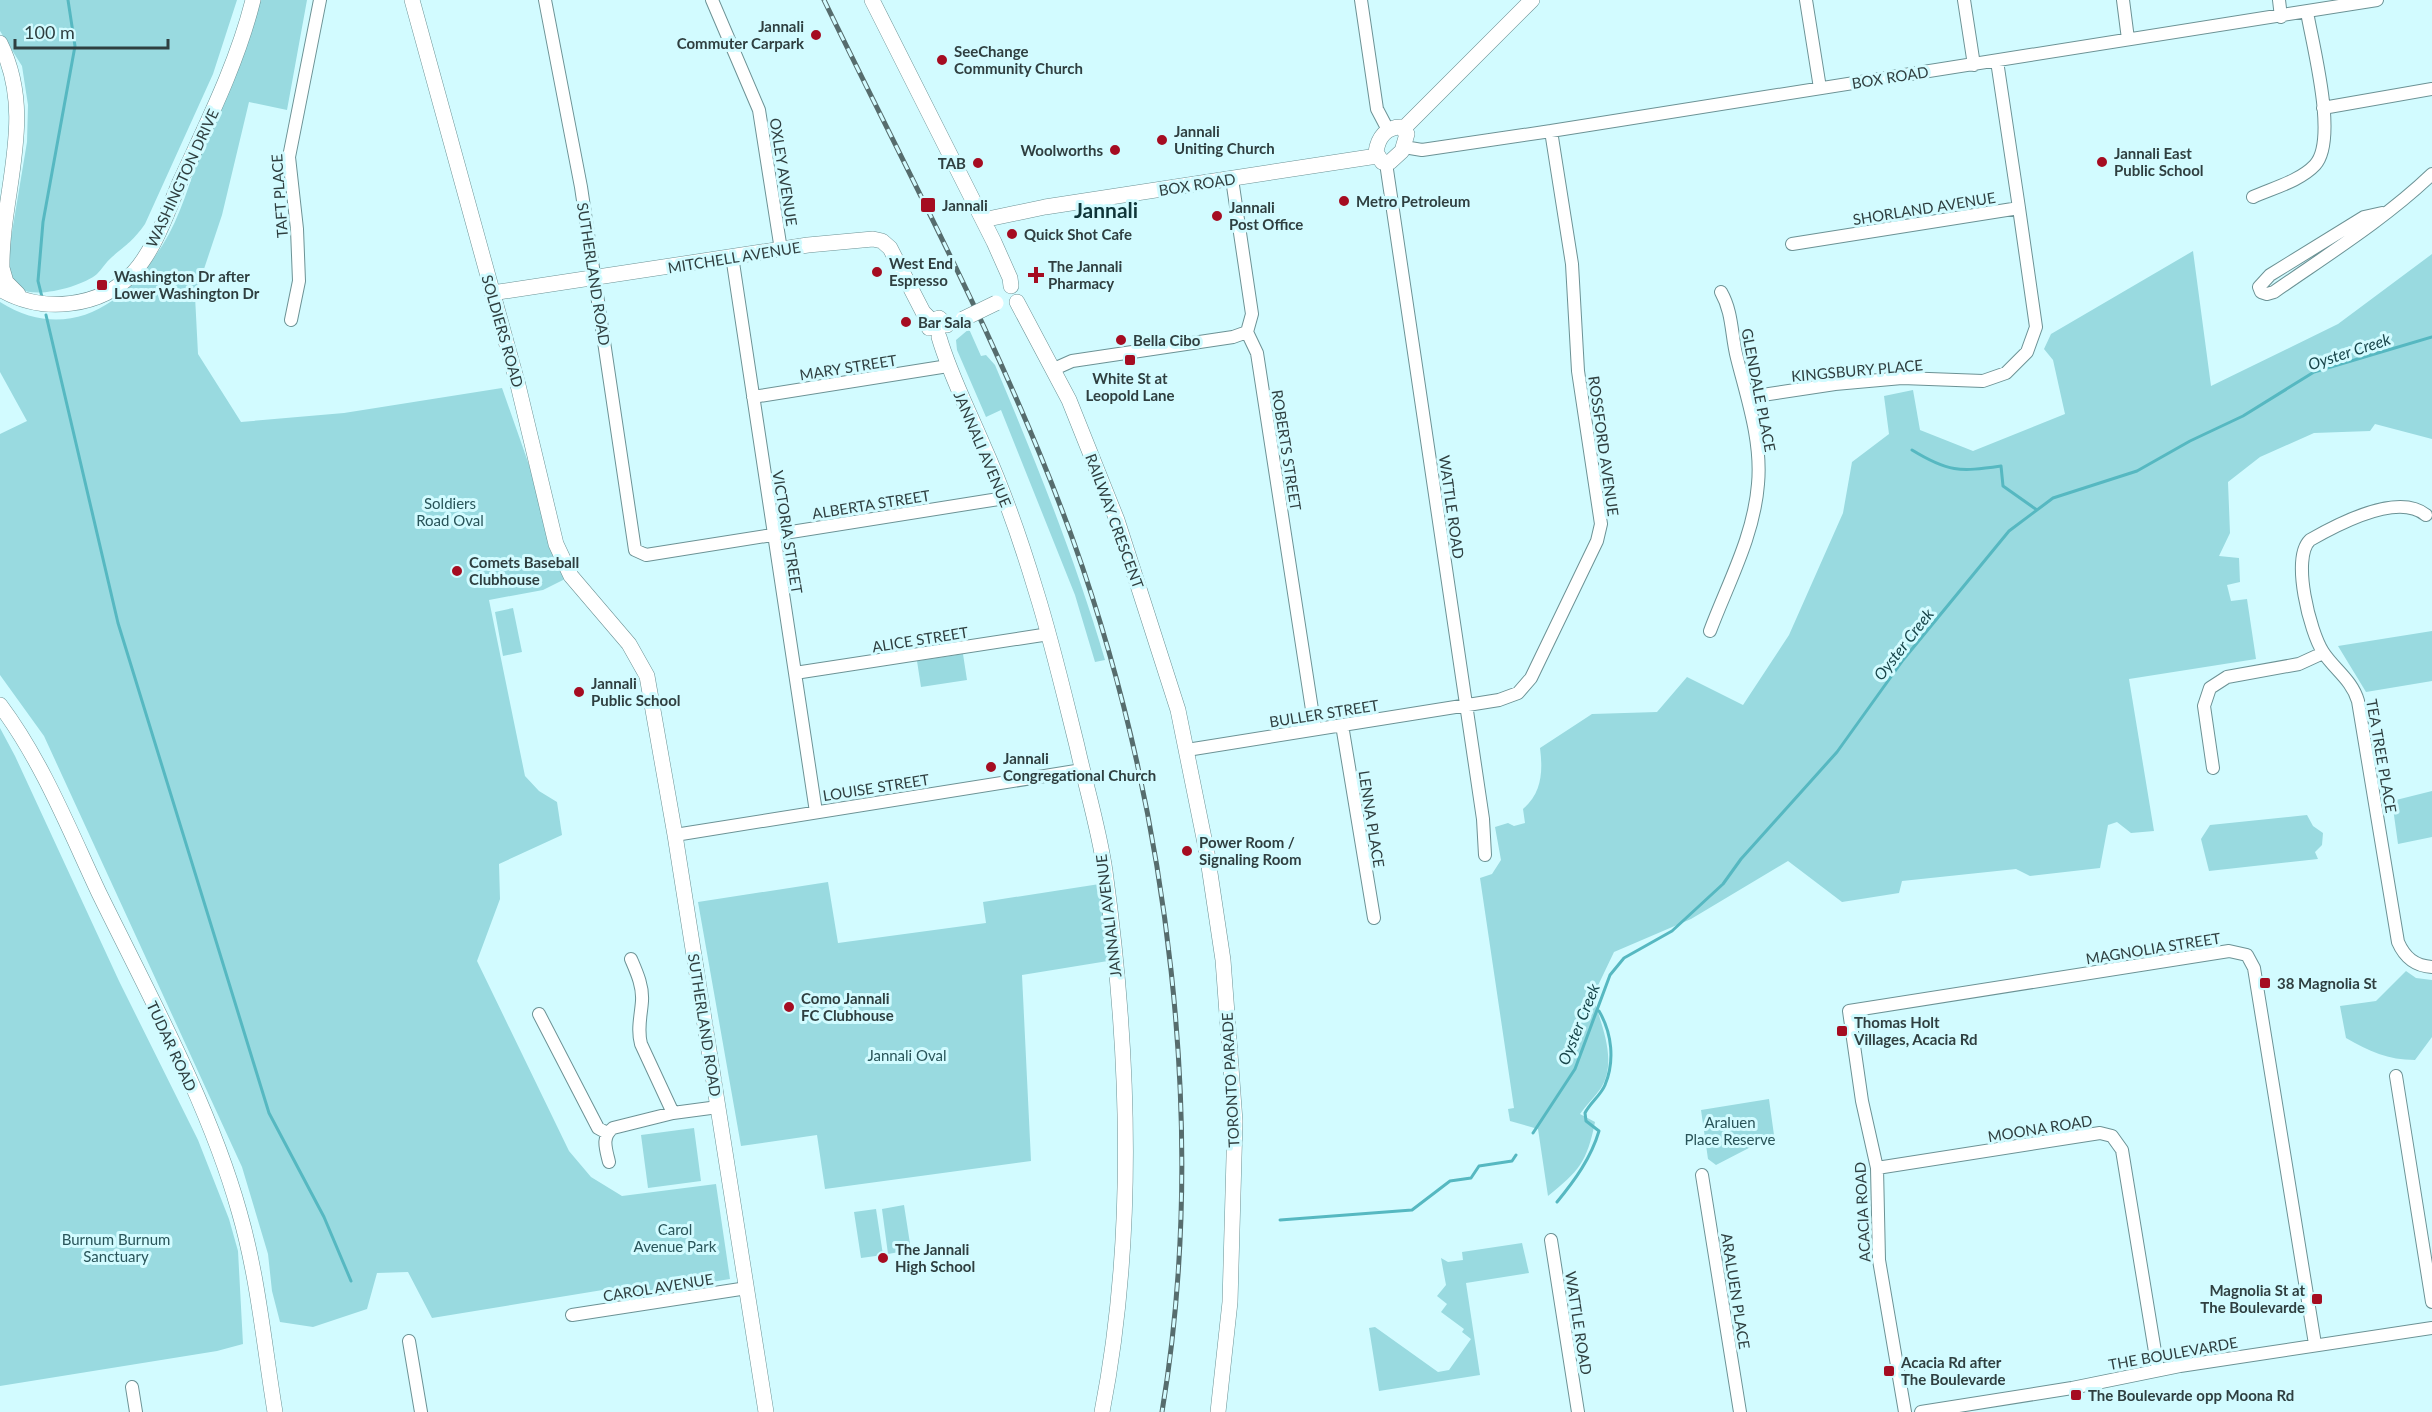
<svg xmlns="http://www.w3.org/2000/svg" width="2432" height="1412" font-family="Lato,sans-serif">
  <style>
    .green { fill: #99dae0 }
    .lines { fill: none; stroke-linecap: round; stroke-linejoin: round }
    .stream { stroke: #56b8c1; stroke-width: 3 }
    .minor-casing { stroke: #6c9295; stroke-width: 14 }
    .tertiary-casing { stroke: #6c9295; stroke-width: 16 }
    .minor { stroke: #fff; stroke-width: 12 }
    .tertiary { stroke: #fff; stroke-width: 15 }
    .rail-casing { stroke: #566c6d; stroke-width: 5 }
    .rail { stroke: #d2fbff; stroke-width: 3; stroke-dasharray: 9; stroke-linecap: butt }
    .tertiary-bridge-casing { stroke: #6c9295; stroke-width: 16; stroke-linecap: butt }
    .tertiary-bridge { stroke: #fff; stroke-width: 15 }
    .poi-dot { fill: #a50c21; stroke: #d2fbff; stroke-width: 2 }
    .labels { text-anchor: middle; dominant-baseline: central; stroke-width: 6; stroke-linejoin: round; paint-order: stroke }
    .poi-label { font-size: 15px; font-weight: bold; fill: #2f3f40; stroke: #d2fbff; text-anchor: start }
    .street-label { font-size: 15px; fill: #2f3f40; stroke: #d2fbff }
    .park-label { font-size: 15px; fill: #295459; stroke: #d2fbff }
    .water-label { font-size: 16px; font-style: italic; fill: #18454a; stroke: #d2fbff }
    .district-label { font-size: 21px; font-weight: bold; fill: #0f3539; stroke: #d2fbff }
  </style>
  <rect width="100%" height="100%" fill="#d2fbff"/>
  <path class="green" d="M 0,0 L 237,0 L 213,74 L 145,224 C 133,241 127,244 112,257 C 106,262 102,269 97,274 C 83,286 37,299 21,289 C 10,283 9,267 8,256 L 27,142 L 28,105 L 22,66 L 0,31 Z
    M 258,0 L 307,0 L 287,110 L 249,102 L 222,215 L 195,296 L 198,354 L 241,422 L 344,413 L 502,388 L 556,542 L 571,576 L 543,590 L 489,600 L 525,776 L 539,791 L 557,802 L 562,835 L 499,864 L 500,899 L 477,961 L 569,1151 L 591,1177 L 622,1196 L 716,1184 L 730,1279 L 636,1294 L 627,1286 L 432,1318 L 408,1272 L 377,1273 L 367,1309 L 313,1327 L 280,1322 L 272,1291 L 268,1254 L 242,1167 L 44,736 L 0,675 L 0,434 L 27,421 L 0,372 L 0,302 C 72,347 133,299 169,234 C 185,204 194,168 206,136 C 223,91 241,45 258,0 Z
    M 2193,251 L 2211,386 L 2338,324 L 2432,254 L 2432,439 L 2375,424 L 2370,431 L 2314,433 L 2260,457 L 2228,482 L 2230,533 L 2219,556 L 2239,558 L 2240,582 L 2227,585 L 2231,601 L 2247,599 L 2256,659 L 2129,679 L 2154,831 L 2131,833 L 2117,822 L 2108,825 L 2100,868 L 2030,876 L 2016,869 L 1902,881 L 1899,893 L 1842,902 L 1788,861 L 1691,919 L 1614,952 L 1593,996 C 1601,1025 1618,1060 1601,1088 C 1595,1097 1586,1105 1580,1114 L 1595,1122 C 1587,1162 1579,1171 1548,1196 L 1538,1129 L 1510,1121 L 1508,1109 L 1514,1108 L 1480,878 L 1492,874 L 1501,860 L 1495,827 L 1508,823 L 1514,826 L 1525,823 L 1523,809 C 1542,793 1543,771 1540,748 L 1592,714 L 1657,712 L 1687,677 L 1743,705 L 1789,635 L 1843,513 L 1852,462 L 1889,434 L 1884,396 L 1913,390 L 1920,430 L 1973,451 L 2065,414 L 2053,360 L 2044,349 L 2051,334 Z
    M 969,329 L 981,356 L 986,355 L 995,365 C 1036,462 1075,558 1105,660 L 1095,662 L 1075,595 L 1001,410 L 986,417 L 957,350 L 956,340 Z
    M 513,608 L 522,652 L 503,656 L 495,612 Z
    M 2432,631 L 2432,681 L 2366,692 L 2338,646 Z
    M 963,654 L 967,680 L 921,687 L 917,661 Z
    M 0,728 L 15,756 L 119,981 L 198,1140 L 229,1219 L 238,1251 L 243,1344 L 217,1351 L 0,1386 Z
    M 2432,791 L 2432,837 L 2398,844 L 2392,801 Z
    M 2307,815 L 2313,826 L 2323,833 L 2322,845 L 2315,852 L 2318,859 L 2209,871 L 2201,839 L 2210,825 Z
    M 828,882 L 838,943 L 986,923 L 983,902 L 1106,883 L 1114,960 L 1022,975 L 1031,1161 L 825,1189 L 817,1135 L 741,1146 L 698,902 Z
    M 2406,971 L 2416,978 L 2432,980 L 2432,1037 L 2415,1060 C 2388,1060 2369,1051 2346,1038 L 2340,1006 L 2376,1001 Z
    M 1769,1099 L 1774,1135 L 1716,1165 L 1708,1159 L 1701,1110 Z
    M 694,1128 L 701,1181 L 648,1188 L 641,1135 Z
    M 904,1205 L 911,1250 L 888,1254 L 882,1209 Z
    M 876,1209 L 883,1255 L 861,1258 L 854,1212 Z
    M 1522,1243 L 1529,1273 L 1466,1283 L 1480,1375 L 1379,1391 L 1369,1328 L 1375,1327 L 1438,1372 L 1449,1370 L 1471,1339 L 1462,1332 L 1464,1329 L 1441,1312 L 1447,1304 L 1437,1296 L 1446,1285 L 1441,1258 L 1448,1262 L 1463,1260 L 1462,1252 Z"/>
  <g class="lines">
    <path class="stream" d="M 42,297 L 38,281 L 43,222 L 75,46 L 68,0
      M 46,315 L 118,623 L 269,1113 L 324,1217 L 351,1281
      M 1912,450 C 1948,472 1959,472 2001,466 L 2003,486 L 2037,510
      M 1533,1133 L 1575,1069 L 1610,975 L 1624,958 L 1672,931 L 1723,884 L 1741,859 L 1837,752 L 1903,660 L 2009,531 L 2053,498 L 2137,471 L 2190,441 L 2243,416 L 2314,372 L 2432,337
      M 1557,1202 C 1575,1180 1591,1158 1599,1131 L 1586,1121 L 1585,1113 C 1590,1103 1601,1095 1605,1085 C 1615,1061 1612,1033 1599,1011
      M 1280,1220 L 1412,1210 L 1450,1181 L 1471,1178 L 1479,1166 L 1512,1161 L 1516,1155"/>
    <g class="minor-casing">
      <path id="minor" d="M 545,0 L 581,187 L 635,550 L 646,555 L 1005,498
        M 712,0 L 759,110 L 781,250
        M 1361,0 L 1377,109 L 1388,130
        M 1806,0 L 1820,88
        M 1964,0 L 1974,65
        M 2123,0 L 2128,39
        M 2279,0 L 2281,17
        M 2323,108 L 2432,89
        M 1404,147 L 1422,150 L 1551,131 L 2377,0
        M 1386,163 L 1483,819 L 1485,855
        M 1232,179 L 1252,314 L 1247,332
        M 2253,197 C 2273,188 2300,181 2315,165 C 2338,140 2313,47 2307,12
        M 2382,213 L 2364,217 L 2270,275 L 2259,287 L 2261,292 L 2267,294 L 2274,292 C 2327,255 2385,219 2432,174
        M 1792,244 L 2019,208 L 1997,61
        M 732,256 L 816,812
        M 291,320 L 299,281 L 297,229 L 289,157 L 320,0
        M 1247,332 L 1257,353 L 1315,729
        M 1054,369 L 1072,361 L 1233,337 L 1247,332
        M 753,397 L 948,366
        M 1749,397 L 1835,384 L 1902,378 L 1983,381 L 2006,373 L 2027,352 L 2036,327 L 2019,208
        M 2426,515 C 2398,492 2338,524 2310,540 C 2291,558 2310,632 2323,652 C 2334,669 2352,680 2358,701 L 2398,942 C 2405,958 2415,966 2432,967
        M 1710,631 C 1728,583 1754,536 1758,484 C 1762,441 1747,398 1737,358 C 1731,335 1733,313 1721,292
        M 795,673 L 1049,634
        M 1342,725 L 1374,918
        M 1187,750 L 1499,700 L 1518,693 L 1531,678 L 1597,541 L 1601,524 L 1578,371 L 1572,264 L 1551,131
        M 2213,768 L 2204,706 L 2210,688 L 2227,677 L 2299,664 L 2323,653
        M 675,835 L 1082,770
        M 631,959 C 637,973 643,986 642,1001 C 641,1016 637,1029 641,1044 L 673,1113
        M 539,1014 L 598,1128 L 607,1133
        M 2396,1076 L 2432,1302
        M 609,1162 C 606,1149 601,1137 613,1128 L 673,1113 L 718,1107
        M 1877,1168 L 2100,1133 L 2112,1136 L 2122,1150 L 2158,1370
        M 1702,1175 L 1740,1412
        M 1551,1240 L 1578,1412
        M 572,1315 L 747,1288
        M 409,1341 L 421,1412
        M 132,1387 L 136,1412
        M 1905,1412 L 1879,1260 L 1877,1168 L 1862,1101 L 1849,1011 L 2229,951 L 2247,955 L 2254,968 L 2315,1344
        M 1921,1412 L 2072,1388 L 2180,1366 L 2432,1328"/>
    </g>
    <g class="tertiary-casing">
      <path id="tertiary" d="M 412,0 L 518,385 L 556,544 L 571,576 L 629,644 L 647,676 L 675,835 L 766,1412
        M 872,0 L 994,242 L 1010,278 L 1011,286
        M 0,43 C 37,117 1,191 2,268 L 6,282 L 18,294
        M 1401,127 L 1407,134 L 1402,151 L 1390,162 L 1382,162 L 1376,152 C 1378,138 1386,127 1401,127 Z
        M 1404,128 L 1532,0
        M 983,220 L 1045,207 L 1377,156
        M 0,289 C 42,314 101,308 134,272 C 156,247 167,212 180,182 C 207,123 237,64 253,0
        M 492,293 L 808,245 L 873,239 L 882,241 L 890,248 L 923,312 L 932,321
        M 1017,302 L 1069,400 L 1117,520 L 1178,710 L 1207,853 L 1223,960 L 1235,1121 L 1230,1302 L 1218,1412
        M 929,328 L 932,321 L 939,318 L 947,325
        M 939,337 C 950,375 968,409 983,445 C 1004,492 1021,541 1036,591 C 1052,642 1064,694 1077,746 C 1086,787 1099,829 1105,871 C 1129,1046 1136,1238 1102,1412
        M 0,705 C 42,761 69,829 99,893 C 148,993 209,1104 239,1211 C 258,1276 264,1345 275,1412"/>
    </g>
    <use href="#minor" class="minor"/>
    <use href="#tertiary" class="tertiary"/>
    <g class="rail-casing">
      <path id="rail" d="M 824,0 C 910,178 1006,354 1073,540 C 1169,809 1209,1130 1162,1412"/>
    </g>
    <use href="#rail" class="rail"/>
    <g class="tertiary-bridge-casing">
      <path id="tertiary-bridge" d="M 963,319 L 996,303"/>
    </g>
    <use href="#tertiary-bridge" class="tertiary-bridge"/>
  </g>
  <g class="poi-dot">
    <circle cx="816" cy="35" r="6"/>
    <circle cx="942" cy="60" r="6"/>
    <circle cx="1162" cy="140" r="6"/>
    <circle cx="1115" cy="150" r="6"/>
    <circle cx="2102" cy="162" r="6"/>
    <circle cx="978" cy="163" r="6"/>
    <circle cx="1344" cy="201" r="6"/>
    <rect x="920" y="197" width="16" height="16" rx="3"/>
    <circle cx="1217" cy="216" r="6"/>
    <circle cx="1012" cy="234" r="6"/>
    <circle cx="877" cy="272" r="6"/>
    <path d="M1033 266h6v6h6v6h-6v6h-6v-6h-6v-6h6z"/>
    <rect x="96" y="279" width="12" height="12" rx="3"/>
    <circle cx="906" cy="322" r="6"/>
    <circle cx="1121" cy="340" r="6"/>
    <rect x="1124" y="354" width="12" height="12" rx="3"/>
    <circle cx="457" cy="571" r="6"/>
    <circle cx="579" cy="692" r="6"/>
    <circle cx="991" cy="767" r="6"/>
    <circle cx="1187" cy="851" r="6"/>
    <rect x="2259" y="977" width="12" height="12" rx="3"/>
    <circle cx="789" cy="1007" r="6"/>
    <rect x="1836" y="1025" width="12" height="12" rx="3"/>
    <circle cx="883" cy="1258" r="6"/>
    <rect x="2311" y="1293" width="12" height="12" rx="3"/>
    <rect x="1883" y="1365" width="12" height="12" rx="3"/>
    <rect x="2070" y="1389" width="12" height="12" rx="3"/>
  </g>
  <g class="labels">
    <g class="poi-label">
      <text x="804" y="26" text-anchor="end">Jannali<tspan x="804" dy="17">Commuter Carpark</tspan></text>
      <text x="954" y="51">SeeChange<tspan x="954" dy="17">Community Church</tspan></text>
      <text x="1174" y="131">Jannali<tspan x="1174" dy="17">Uniting Church</tspan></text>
      <text x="1103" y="150" text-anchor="end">Woolworths</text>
      <text x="2114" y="153">Jannali East<tspan x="2114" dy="17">Public School</tspan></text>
      <text x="966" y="163" text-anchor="end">TAB</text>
      <text x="1356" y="201">Metro Petroleum</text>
      <text x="942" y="205">Jannali</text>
      <text x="1229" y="207">Jannali<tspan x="1229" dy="17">Post Office</tspan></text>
      <text x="1024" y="234">Quick Shot Cafe</text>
      <text x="889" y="263">West End<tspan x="889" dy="17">Espresso</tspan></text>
      <text x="1048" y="266">The Jannali<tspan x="1048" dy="17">Pharmacy</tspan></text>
      <text x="114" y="276">Washington Dr after<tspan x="114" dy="17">Lower Washington Dr</tspan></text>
      <text x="918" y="322">Bar Sala</text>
      <text x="1133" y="340">Bella Cibo</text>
      <text x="1130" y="378" text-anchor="middle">White St at<tspan x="1130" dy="17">Leopold Lane</tspan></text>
      <text x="469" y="562">Comets Baseball<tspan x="469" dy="17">Clubhouse</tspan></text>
      <text x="591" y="683">Jannali<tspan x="591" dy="17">Public School</tspan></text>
      <text x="1003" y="758">Jannali<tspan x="1003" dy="17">Congregational Church</tspan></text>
      <text x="1199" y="842">Power Room /<tspan x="1199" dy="17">Signaling Room</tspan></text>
      <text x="2277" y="983">38 Magnolia St</text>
      <text x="801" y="998">Como Jannali<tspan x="801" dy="17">FC Clubhouse</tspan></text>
      <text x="1854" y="1022">Thomas Holt<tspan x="1854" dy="17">Villages, Acacia Rd</tspan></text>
      <text x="895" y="1249">The Jannali<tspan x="895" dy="17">High School</tspan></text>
      <text x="2305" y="1290" text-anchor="end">Magnolia St at<tspan x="2305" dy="17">The Boulevarde</tspan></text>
      <text x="1901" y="1362">Acacia Rd after<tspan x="1901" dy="17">The Boulevarde</tspan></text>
      <text x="2088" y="1395">The Boulevarde opp Moona Rd</text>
    </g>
    <g class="street-label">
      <text transform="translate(1890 77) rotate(-9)">BOX ROAD</text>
      <text transform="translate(784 172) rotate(81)">OXLEY AVENUE</text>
      <text transform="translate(182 178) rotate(-65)">WASHINGTON DRIVE</text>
      <text transform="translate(1197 184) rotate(-9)">BOX ROAD</text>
      <text transform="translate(279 196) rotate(-94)">TAFT PLACE</text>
      <text transform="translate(1924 208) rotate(-9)">SHORLAND AVENUE</text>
      <text transform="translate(734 257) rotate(-9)">MITCHELL AVENUE</text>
      <text transform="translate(594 274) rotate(81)">SUTHERLAND ROAD</text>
      <text transform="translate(503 331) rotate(74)">SOLDIERS ROAD</text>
      <text transform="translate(848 367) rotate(-9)">MARY STREET</text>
      <text transform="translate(1857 370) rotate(-5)">KINGSBURY PLACE</text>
      <text transform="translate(1759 390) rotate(79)">GLENDALE PLACE</text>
      <text transform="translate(1604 446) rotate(82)">ROSSFORD AVENUE</text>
      <text transform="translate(983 449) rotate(67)">JANNALI AVENUE</text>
      <text transform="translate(1287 450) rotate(81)">ROBERTS STREET</text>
      <text transform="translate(871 504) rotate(-9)">ALBERTA STREET</text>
      <text transform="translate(1452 507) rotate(82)">WATTLE ROAD</text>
      <text transform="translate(1115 521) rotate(70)">RAILWAY CRESCENT</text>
      <text transform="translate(788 532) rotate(81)">VICTORIA STREET</text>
      <text transform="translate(920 639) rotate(-9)">ALICE STREET</text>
      <text transform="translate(1324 713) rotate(-9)">BULLER STREET</text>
      <text transform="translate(2382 756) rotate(80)">TEA TREE PLACE</text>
      <text transform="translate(876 787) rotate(-9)">LOUISE STREET</text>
      <text transform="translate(1372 819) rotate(81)">LENNA PLACE</text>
      <text transform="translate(1108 916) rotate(-97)">JANNALI AVENUE</text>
      <text transform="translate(2153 948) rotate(-9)">MAGNOLIA STREET</text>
      <text transform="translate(705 1025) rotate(81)">SUTHERLAND ROAD</text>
      <text transform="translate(172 1046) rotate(65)">TUDAR ROAD</text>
      <text transform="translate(1230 1080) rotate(-93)">TORONTO PARADE</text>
      <text transform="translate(2040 1128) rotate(-9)">MOONA ROAD</text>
      <text transform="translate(1862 1212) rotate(-93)">ACACIA ROAD</text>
      <text transform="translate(658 1287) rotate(-9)">CAROL AVENUE</text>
      <text transform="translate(1736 1291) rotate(81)">ARALUEN PLACE</text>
      <text transform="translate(1579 1323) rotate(81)">WATTLE ROAD</text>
      <text transform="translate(2173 1353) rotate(-10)">THE BOULEVARDE</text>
    </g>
    <g class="park-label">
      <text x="450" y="503">Soldiers<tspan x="450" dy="17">Road Oval</tspan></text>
      <text x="907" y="1055">Jannali Oval</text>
      <text x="1730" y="1122">Araluen<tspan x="1730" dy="17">Place Reserve</tspan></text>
      <text x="675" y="1229">Carol<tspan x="675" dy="17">Avenue Park</tspan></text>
      <text x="116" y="1239">Burnum Burnum<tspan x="116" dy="17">Sanctuary</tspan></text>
    </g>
    <g class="water-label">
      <text transform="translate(2349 351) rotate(-18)">Oyster Creek</text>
      <text transform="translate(1903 644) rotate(-52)">Oyster Creek</text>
      <text transform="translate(1578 1024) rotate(-68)">Oyster Creek</text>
    </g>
    <g class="district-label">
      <text x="1106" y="209">Jannali</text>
    </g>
  </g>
  <path d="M15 39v9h153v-9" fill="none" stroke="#2f3f40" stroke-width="3"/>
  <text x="24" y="39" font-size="18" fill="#2f3f40" stroke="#d2fbff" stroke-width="4.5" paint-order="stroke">100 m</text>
</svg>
